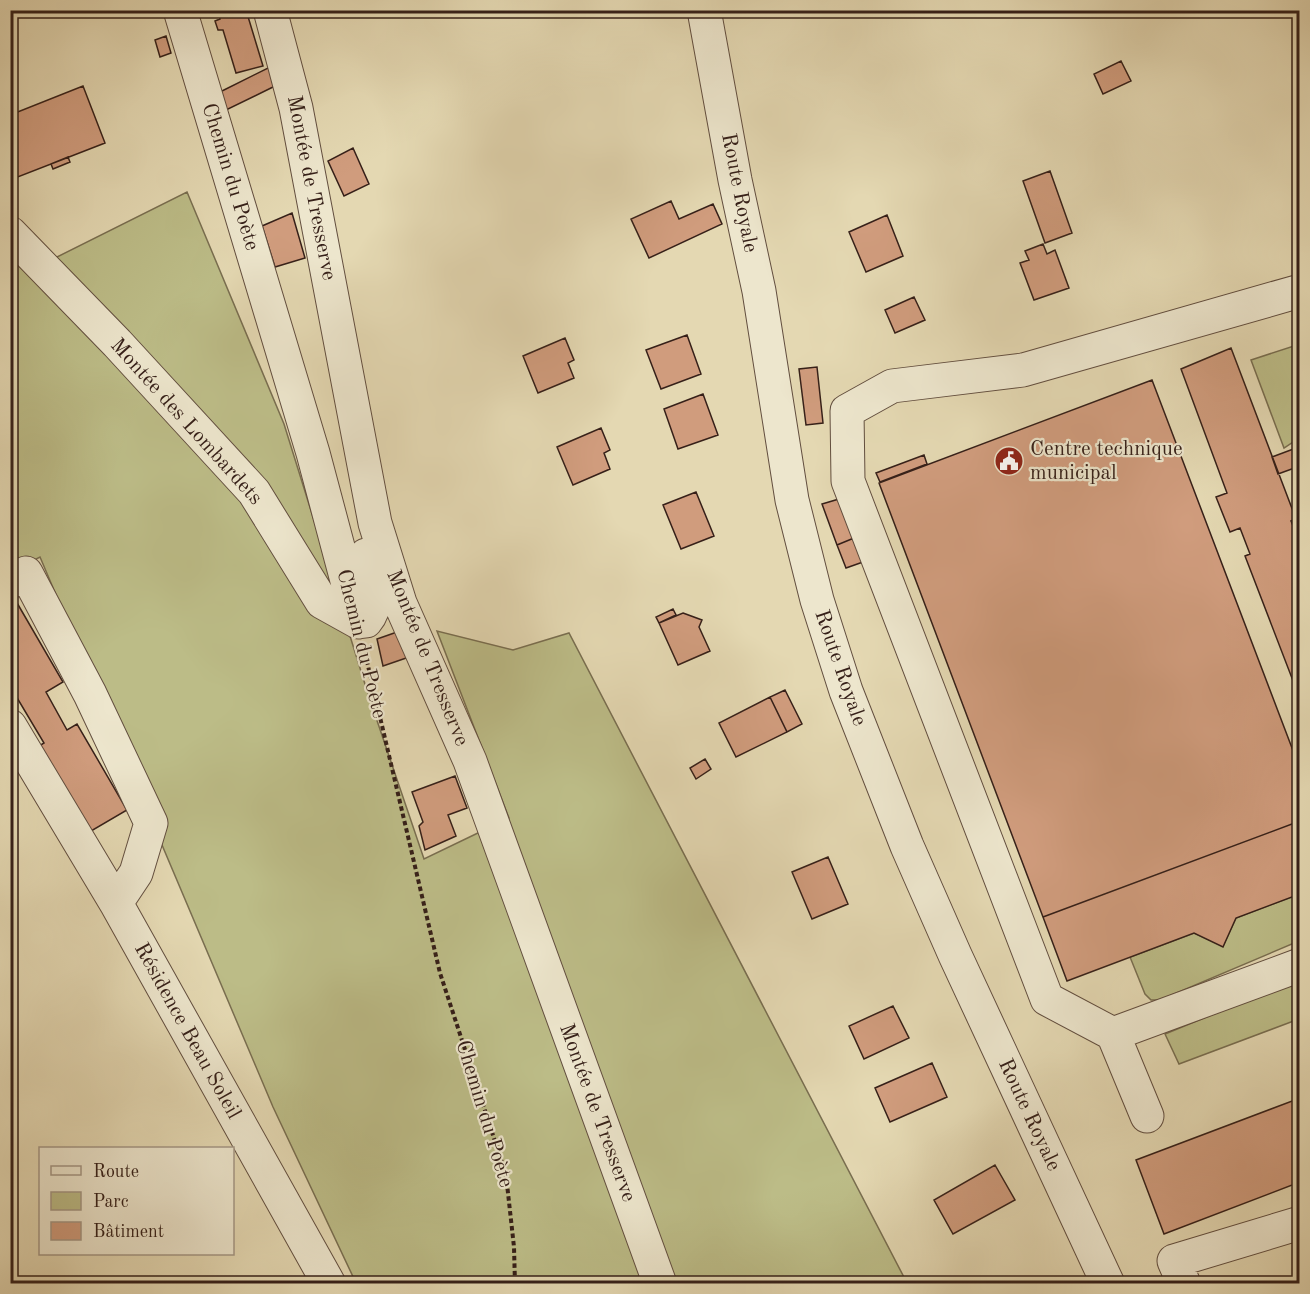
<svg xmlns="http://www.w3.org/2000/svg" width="1310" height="1294" font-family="'Old Standard TT',serif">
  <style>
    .green { fill: #bcbc87; stroke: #796e50; stroke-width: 1.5 }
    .building { fill: #d09c7d; stroke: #362019; stroke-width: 1.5 }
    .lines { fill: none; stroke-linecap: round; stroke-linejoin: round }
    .minor-casing { stroke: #624e3f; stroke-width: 35 }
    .path { stroke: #362019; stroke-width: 4; stroke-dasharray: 4.5 3; stroke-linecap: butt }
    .minor { stroke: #ede6cd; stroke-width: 33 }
    .labels { text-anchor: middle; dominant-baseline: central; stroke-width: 4.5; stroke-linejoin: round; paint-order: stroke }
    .street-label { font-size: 21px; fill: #362019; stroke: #ede6cd }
    .poi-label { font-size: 21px; fill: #362019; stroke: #ede6cd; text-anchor: start }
  </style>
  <rect width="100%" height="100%" fill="#e4d8b2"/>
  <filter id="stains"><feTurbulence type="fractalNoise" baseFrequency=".00333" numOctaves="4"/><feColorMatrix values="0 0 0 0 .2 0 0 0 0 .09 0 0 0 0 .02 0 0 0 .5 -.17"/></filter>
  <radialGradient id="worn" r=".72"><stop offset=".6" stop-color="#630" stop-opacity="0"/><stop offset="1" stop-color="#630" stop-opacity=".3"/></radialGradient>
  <path class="green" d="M 187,192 L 284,424 L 369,697 L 424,859 L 509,818 L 437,631 L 513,650 L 569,633 L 907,1283 L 356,1283 L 273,1107 L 40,557 L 11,572 L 10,438 L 13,418 L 10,411 L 10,224 L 53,259 Z
    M 1300,344 L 1299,438 L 1284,448 L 1251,360 Z
    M 1299,894 L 1299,941 L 1160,1000 L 1151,1000 L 1145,994 L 1130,957 L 1194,933 L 1223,946 L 1236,918 Z
    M 1299,979 L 1299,1019 L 1179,1064 L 1165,1034 Z"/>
  <path class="building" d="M 191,10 L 211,10 L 211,11 L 194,17 Z
    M 217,10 L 246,10 L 263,66 L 236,73 L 223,30 L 218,30 L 215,21 L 220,19 Z
    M 166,36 L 171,53 L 160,57 L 155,40 Z
    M 1121,61 L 1131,81 L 1103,94 L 1094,74 Z
    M 270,67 L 275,86 L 224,111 L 218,93 Z
    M 83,86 L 105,143 L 10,180 L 10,115 Z
    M 353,148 L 369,184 L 344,196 L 328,161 Z
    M 68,157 L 70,162 L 53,169 L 51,164 Z
    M 1050,171 L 1072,233 L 1045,243 L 1023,181 Z
    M 671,201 L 679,219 L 713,204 L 722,224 L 649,258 L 631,219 Z
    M 292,213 L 305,258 L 275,267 L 262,226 Z
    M 887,215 L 903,256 L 866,272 L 849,232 Z
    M 1043,244 L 1047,254 L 1055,250 L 1069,288 L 1034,300 L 1020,263 L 1029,260 L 1025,251 Z
    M 914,297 L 925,320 L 895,333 L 885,310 Z
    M 687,335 L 701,374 L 661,389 L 646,350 Z
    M 565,338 L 574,360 L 568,363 L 574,378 L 538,393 L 523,356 Z
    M 1231,348 L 1296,519 L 1291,521 L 1300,543 L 1300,699 L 1245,556 L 1250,554 L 1240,528 L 1230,532 L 1216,497 L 1227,493 L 1181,369 Z
    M 817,367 L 823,423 L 806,425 L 799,369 Z
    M 1152,380 L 1300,769 L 1300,821 L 1043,917 L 879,483 Z
    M 703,394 L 718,435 L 678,449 L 664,409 Z
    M 601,428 L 610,450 L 604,453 L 610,469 L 573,485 L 557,447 Z
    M 1296,448 L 1300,466 L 1278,474 L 1272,457 Z
    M 924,455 L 927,464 L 880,482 L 876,473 Z
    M 696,492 L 714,536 L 681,549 L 663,505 Z
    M 839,499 L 854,538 L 837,545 L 822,504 Z
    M 854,538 L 863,562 L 846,568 L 837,545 Z
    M 13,596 L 63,682 L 46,692 L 67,730 L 77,724 L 127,810 L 86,834 L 36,748 L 44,743 L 10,686 L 10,598 Z
    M 673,609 L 676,615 L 659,623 L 656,617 Z
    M 683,613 L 702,620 L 699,627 L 710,651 L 678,665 L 659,623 Z
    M 400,631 L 412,656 L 383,666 L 377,639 Z
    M 785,690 L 802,724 L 787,732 L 770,697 Z
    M 770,697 L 787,732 L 736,757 L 719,723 Z
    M 705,759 L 711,769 L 696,779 L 690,768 Z
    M 455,776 L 467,808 L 448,815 L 456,836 L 425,850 L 419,826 L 423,822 L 412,792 Z
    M 1300,821 L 1300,894 L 1236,918 L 1223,947 L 1194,933 L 1067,981 L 1043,917 Z
    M 828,857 L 848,904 L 812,919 L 792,872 Z
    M 893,1006 L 909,1038 L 864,1059 L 849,1026 Z
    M 932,1063 L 947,1097 L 890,1122 L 875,1088 Z
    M 1300,1098 L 1300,1182 L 1164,1234 L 1136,1160 Z
    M 995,1165 L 1015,1200 L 953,1234 L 934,1200 Z"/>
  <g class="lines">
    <g class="minor-casing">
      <path id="minor" d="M 180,10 L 313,453 L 358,622
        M 270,10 L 296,108 L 375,523 L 400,603 L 470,761 L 660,1284
        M 704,10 L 735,180 L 759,291 L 792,500 L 817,600 L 846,691 L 907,846 L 955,955 L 1108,1284
        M 10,233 L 117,343 L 254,492 L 322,602 L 358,622 L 366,621 C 382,602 371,577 366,555
        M 10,582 L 26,573 L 90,694 L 151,823 L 136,873 L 116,903
        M 10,726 L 116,903 L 329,1284
        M 1113,1034 L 1300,965
        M 1147,1116 L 1113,1034 L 1047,999 L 848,481 L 847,411 L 892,386 L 1023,370 L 1300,291
        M 1184,1284 L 1174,1261 L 1300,1223"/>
    </g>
    <path class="path" d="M 365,653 L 440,973 L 506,1175 L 514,1247 L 515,1284"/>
    <use href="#minor" class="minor"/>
  </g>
  <defs>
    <g id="civic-disc" transform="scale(1.5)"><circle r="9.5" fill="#8f2418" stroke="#ede6cd"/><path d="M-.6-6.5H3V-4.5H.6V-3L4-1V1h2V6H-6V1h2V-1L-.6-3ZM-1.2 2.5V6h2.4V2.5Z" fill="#fff"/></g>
  </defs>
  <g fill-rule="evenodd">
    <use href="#civic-disc" x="1009" y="461"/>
  </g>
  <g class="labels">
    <g class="street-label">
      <text transform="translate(230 177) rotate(73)">Chemin du Poète</text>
      <text transform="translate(311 188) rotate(79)">Montée de Tresserve</text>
      <text transform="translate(739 193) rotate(79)">Route Royale</text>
      <text transform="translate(186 422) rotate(48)">Montée des Lombardets</text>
      <text transform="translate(361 644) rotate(76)">Chemin du Poète</text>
      <text transform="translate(427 658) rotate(68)">Montée de Tresserve</text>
      <text transform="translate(840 668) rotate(71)">Route Royale</text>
      <text transform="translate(187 1031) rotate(61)">Résidence Beau Soleil</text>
      <text transform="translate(597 1113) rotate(70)">Montée de Tresserve</text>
      <text transform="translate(484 1114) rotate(73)">Chemin du Poète</text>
      <text transform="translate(1029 1115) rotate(65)">Route Royale</text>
    </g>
    <g class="poi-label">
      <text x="1030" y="449">Centre technique<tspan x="1030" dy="24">municipal</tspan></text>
    </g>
  </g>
  <rect width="1310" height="1294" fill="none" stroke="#e4d8b2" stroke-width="36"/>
  <rect x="12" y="12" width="1286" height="1270" fill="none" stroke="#362019" stroke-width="3"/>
  <rect x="18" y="18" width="1274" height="1258" fill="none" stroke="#362019" stroke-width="1.5"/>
  <rect x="39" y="1147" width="195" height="108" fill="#ede6cd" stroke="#a49785" stroke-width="1.5"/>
  <rect x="51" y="1166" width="30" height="9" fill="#ede6cd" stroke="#a49785" stroke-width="1.5"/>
  <text x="93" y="1177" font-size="18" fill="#362019">Route</text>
  <rect x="51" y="1192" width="30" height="18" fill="#bcbc87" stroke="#a49785" stroke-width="1.5"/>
  <text x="93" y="1207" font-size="18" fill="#362019">Parc</text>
  <rect x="51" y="1222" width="30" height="18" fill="#d09c7d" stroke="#a49785" stroke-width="1.5"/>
  <text x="93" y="1237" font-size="18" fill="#362019">Bâtiment</text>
  <rect width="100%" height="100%" filter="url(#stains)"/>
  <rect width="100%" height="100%" fill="url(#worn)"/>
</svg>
